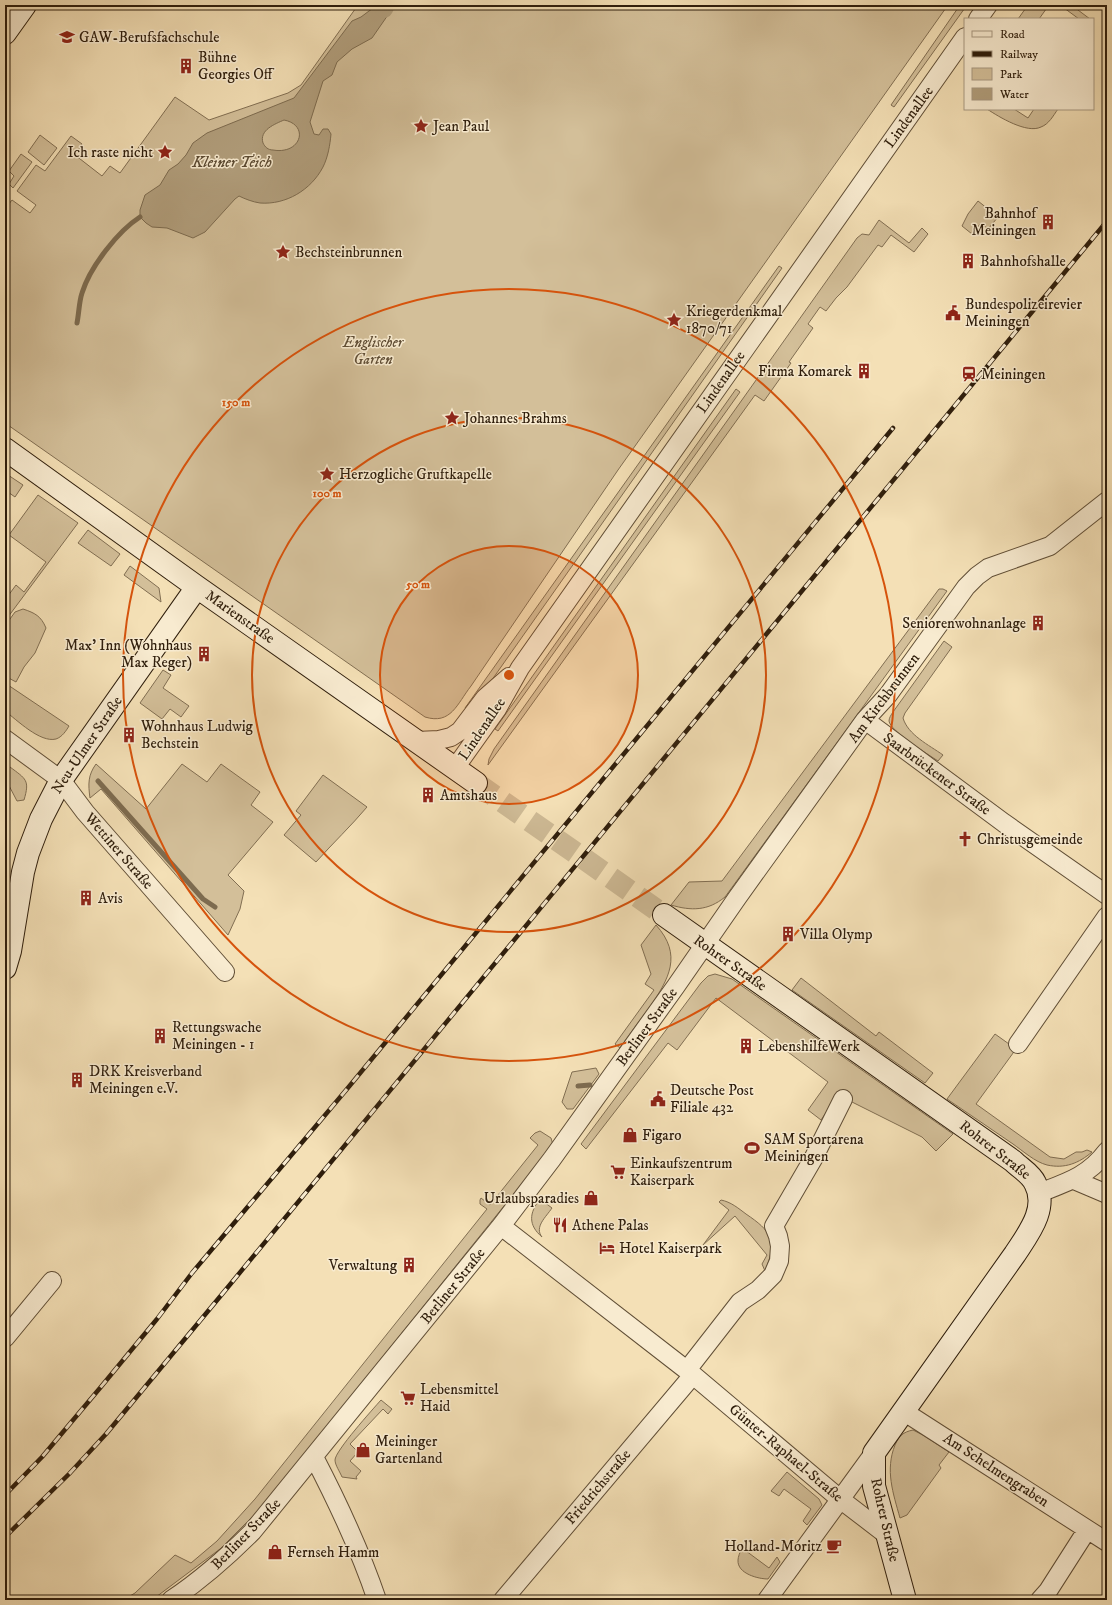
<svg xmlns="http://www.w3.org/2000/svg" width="1112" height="1605" font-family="'IM FELL DW Pica',serif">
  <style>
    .green { fill: #d3bf99; stroke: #816e52 }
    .water { fill: #b19e7c; stroke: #7d6b4f; fill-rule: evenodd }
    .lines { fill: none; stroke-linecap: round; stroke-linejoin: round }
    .stream { stroke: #7d6b4f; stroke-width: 5 }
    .canal { stroke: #b19e7c; stroke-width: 18 }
    .secondary-tunnel { stroke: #cdb994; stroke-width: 22; stroke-dasharray: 22 11; stroke-linecap: butt }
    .street-casing { stroke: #604e36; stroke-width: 20 }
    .secondary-casing { stroke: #2f1e0c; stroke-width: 24 }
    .street { stroke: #f8ebd0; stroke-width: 18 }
    .secondary { stroke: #f8ebd0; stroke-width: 22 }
    .rail-casing { stroke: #2f1e0c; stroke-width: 4.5 }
    .rail { stroke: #f8ebd0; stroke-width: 3; stroke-dasharray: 9; stroke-linecap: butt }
    .ring { fill: none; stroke: #d6530c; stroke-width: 2 }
    .labels { text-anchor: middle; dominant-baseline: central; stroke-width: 3; stroke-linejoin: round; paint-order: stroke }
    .poi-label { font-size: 15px; fill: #2f1e0c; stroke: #f8ebd0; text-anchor: start }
    .street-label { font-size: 15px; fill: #2f1e0c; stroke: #f8ebd0 }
    .park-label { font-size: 15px; font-style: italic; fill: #604e36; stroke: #f8ebd0 }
    .water-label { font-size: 16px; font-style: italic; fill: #5c4b33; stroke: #f8ebd0 }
    .centre { fill: #d6530c; stroke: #f8ebd0; stroke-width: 2 }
    .ring-label { font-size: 12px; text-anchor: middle; font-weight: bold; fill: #d6530c; stroke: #f8ebd0; stroke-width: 3; stroke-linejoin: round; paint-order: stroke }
  </style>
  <rect width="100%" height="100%" fill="#f4e0b6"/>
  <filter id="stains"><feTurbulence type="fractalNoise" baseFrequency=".005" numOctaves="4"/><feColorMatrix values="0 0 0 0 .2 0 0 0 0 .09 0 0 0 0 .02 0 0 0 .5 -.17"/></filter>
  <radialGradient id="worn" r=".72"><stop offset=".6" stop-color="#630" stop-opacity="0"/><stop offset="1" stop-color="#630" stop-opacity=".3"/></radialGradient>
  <path class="green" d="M 358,5 L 948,5 L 618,470 L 471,686 C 457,704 451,725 425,717 L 5,423 L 5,209 L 12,200 L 30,213 L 36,205 L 17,191 L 36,165 L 45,171 L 71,136 L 82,144 L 75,155 L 102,176 L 110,166 L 120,173 L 175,97 L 209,120 L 288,93 L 301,85 Z
    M 960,5 L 967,5 L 894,107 L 891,105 Z
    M 1028,5 L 1049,5 L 1039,19 L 1018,19 Z
    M 1060,5 L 1076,5 L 1074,7 L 1090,19 L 1079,19 Z
    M 987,109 L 1014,109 L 1028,118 L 1034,109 L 1058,109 C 1053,116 1049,124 1041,127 C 1027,134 999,117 987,109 Z
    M 40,135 L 57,148 L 44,165 L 28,152 Z
    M 21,154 L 32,162 L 13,188 L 9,184 L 14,176 L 9,171 Z
    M 978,201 L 998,217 L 988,229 L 981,223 L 972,234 L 962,226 L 968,214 Z
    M 879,220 L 909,243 L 922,228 L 928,234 L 914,252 L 891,235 L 882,247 L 878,245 L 847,287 L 836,298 L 826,311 L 820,307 L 808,324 L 813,328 L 789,362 L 791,363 L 764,401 L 755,395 L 488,765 L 489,759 L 494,749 L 857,238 L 862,234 L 869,235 Z
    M 779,266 L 782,268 L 470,711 L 465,708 Z
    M 736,389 L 740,392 L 498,731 L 495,729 Z
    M 5,473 L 23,485 L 15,497 L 5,490 Z
    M 38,495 L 78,523 L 5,621 L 5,600 L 16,585 L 24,592 L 46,562 L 9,535 Z
    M 88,530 L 120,554 L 111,566 L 78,543 Z
    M 130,566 L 159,588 L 161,602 L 124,575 Z
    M 939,589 L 943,589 L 947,591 L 725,897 C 708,911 691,911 671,905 L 689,882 L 722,881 Z
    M 23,609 C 35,613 41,616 46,628 L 35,653 L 24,667 L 16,682 L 5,676 L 5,626 L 15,612 Z
    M 944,641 L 952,647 L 905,713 L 903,718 C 908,735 929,745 943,755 L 938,761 C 929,755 890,731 889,721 C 889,718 891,715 893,712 Z
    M 163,670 L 171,675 L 163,688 L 189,706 L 181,717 L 170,709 L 162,719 L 140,703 Z
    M 5,683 L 69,726 C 66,731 62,737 56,739 C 40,743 17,720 5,711 Z
    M 96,764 L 146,809 L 182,764 L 207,782 L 221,764 L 260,792 L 251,805 L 273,822 L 228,875 L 244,891 L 240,909 L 228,935 L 101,789 L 90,798 C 88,784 88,775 96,764 Z
    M 10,767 C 26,779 30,780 24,800 L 17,801 L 5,778 L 5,770 Z
    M 323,775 L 367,807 C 351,826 333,843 316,862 L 284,835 L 301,815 L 296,811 Z
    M 656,925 C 683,955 669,979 649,1008 C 639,1021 629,1035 620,1048 L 615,1044 L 654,990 L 645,984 L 651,974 L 641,945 Z
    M 715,974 L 732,979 L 953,1134 L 936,1151 L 922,1137 L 838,1095 L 821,1120 L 808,1110 L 828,1082 L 716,998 L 677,1050 L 668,1043 L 586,1149 L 581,1144 L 701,983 L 708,976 Z
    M 801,978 L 876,1036 L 879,1032 L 933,1073 L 925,1083 L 792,990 Z
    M 995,1034 L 1016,1049 L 976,1104 L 1050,1157 L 1064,1159 L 1076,1152 L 1082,1152 L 1087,1150 L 1092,1152 C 1079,1163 1065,1169 1047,1165 C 1035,1162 1023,1151 1013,1144 C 991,1129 969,1114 947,1099 Z
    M 596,1068 L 599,1074 L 573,1109 L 567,1109 L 562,1102 L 572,1072 Z
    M 540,1131 L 551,1138 L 553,1145 L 262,1507 L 220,1549 L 152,1600 L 123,1600 L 135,1593 L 175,1555 L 191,1563 L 217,1541 L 255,1499 L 487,1209 L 480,1204 L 480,1200 L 481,1198 L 490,1205 L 538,1145 L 530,1138 L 535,1133 Z
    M 540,1199 L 552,1208 C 546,1217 534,1227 542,1237 C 528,1225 529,1213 540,1199 Z
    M 721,1200 C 731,1202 738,1208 746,1214 C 771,1231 778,1240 765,1271 L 762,1264 L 767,1255 L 735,1216 L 703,1245 L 729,1210 L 719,1202 Z
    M 381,1400 L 392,1409 L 388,1414 L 383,1409 L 350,1444 L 358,1452 L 350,1461 L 361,1471 L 356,1477 L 357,1479 L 342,1477 C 340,1472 335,1465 335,1460 C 335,1451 373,1409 381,1400 Z
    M 913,1430 L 923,1435 L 949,1452 L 939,1465 L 941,1468 L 907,1515 L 900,1518 C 893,1493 885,1470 895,1445 C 899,1436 903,1432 913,1430 Z
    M 787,1472 L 819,1499 L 822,1505 L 807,1525 L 803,1521 L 811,1509 L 784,1489 L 779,1496 L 771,1491 Z
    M 742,1548 L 769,1568 L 777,1557 L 780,1562 L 768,1579 C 759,1579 737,1574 738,1560 C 738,1557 740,1552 742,1548 Z"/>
  <path class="water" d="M 377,5 L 390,12 L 372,38 L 352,49 L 337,62 L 332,75 L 323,81 L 310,122 L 314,134 L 319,135 L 323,129 L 328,129 L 331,134 C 330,145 328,157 323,167 C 311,190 286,205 260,203 C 253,202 245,199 239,196 L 235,199 L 205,232 L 193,238 L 167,228 L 152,227 L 146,223 L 140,217 L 140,210 L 145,195 L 160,185 L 169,170 L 178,164 L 186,155 L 193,143 L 207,133 L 294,98 L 352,21 L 361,17 ZM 284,120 C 310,125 301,155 273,150 C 268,150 265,147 263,143 C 259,130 275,124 284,120 Z"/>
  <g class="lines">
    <path class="stream" d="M 77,323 C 79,313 79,302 82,293 C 90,267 118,231 140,217
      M 98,781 L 203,899 L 215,907
      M 578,1086 L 590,1085"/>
    <path class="canal" d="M 384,9 L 386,5"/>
    <path class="secondary-tunnel" d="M 476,783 L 664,915"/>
    <g class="street-casing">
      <path id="street" d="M 978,19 L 988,5
        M 865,720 L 1004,823 L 1107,895
        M 5,739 L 61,780 L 85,812 L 225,972
        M 416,741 L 439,740 L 451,737 L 460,731 L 485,698 L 509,677
        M 455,768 L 497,709 L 520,668 L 965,37
        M 1018,1044 L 1107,916
        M 1074,1180 L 1107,1194
        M 1039,1193 C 1068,1182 1088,1176 1107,1151
        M 501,1226 L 693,1375 L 840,1499 L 887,1535
        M 5,1338 L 52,1281
        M 687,1370 L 740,1302 L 758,1290 L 773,1275 L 779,1261 L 780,1246 L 778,1236 L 774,1226 L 813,1159 L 843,1099
        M 903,1411 L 1107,1542
        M 314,1457 C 338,1503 360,1550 377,1600
        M 171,1600 C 201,1580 227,1557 252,1532 L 501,1226 L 552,1159 L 676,986 L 737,898 L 865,720 L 888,695 L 966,587 L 977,576 L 988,568 L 1050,546 L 1107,501
        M 503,1600 L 693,1375
        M 767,1600 L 874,1453
        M 1040,1600 L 1048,1591 L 1087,1530"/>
    </g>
    <g class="secondary-casing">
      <path id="secondary" d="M 5,33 L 25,5
        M 5,449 L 197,587 L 476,783
        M 664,915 L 1013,1161 C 1020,1168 1031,1174 1035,1183 C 1049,1208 1028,1234 1015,1254 L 874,1453 L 874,1486 L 905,1600
        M 5,968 L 10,951 L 23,872 L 28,853 L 41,819 L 61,780 L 197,587"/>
    </g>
    <use href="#street" class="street"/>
    <use href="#secondary" class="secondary"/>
    <g class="rail-casing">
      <path id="rail" d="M 5,1495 L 42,1457 L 100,1388 L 157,1319 L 192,1273 L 347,1089 L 893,428
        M 5,1537 L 69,1474 L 106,1434 L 228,1287 L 1107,221"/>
    </g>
    <use href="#rail" class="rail"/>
  </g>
  <circle cx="509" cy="675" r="129" fill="#d6530c" fill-opacity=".12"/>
  <g class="ring">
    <circle cx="509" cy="675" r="129"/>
    <circle cx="509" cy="675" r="257"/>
    <circle cx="509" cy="675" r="386"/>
  </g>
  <defs>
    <g id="school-bare" transform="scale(1.2)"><path d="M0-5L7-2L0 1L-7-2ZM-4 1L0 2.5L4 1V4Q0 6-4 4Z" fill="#8f2418" stroke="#f8ebd0" stroke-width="2.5" paint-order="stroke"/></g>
    <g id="building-bare" transform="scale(1.2)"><path d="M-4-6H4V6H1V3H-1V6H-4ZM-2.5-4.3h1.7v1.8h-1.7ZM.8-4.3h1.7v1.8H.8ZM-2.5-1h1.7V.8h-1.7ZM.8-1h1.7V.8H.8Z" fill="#8f2418" stroke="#f8ebd0" stroke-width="2.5" paint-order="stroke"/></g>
    <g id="sight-bare" transform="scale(1.2)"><path d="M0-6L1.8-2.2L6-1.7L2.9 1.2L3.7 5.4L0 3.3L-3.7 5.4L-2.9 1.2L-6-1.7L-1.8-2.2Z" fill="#8f2418" stroke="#f8ebd0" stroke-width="2.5" paint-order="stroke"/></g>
    <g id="civic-bare" transform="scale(1.2)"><path d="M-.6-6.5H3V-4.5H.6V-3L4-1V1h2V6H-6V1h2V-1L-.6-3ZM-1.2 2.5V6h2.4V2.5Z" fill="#8f2418" stroke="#f8ebd0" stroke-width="2.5" paint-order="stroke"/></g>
    <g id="station-bare" transform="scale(1.2)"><path d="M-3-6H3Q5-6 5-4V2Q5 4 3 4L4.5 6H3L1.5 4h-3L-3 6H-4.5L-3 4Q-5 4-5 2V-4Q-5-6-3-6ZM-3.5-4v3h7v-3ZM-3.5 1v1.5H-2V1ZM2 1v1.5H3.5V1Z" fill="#8f2418" stroke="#f8ebd0" stroke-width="2.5" paint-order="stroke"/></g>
    <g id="church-bare" transform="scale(1.2)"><path d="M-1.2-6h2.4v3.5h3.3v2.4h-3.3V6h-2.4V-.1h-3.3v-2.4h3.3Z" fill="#8f2418" stroke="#f8ebd0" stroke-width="2.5" paint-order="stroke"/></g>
    <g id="shop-bare" transform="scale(1.2)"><path d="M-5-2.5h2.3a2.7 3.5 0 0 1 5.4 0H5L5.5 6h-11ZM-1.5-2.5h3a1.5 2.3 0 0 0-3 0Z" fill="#8f2418" stroke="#f8ebd0" stroke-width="2.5" paint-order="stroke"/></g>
    <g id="stadium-bare" transform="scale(1.2)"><path d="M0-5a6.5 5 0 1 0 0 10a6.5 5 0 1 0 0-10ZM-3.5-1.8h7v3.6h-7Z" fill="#8f2418" stroke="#f8ebd0" stroke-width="2.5" paint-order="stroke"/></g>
    <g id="supermarket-bare" transform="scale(1.2)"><path d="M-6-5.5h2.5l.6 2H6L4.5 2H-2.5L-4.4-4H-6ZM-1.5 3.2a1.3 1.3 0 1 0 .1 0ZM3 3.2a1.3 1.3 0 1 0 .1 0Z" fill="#8f2418" stroke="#f8ebd0" stroke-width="2.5" paint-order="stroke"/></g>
    <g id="restaurant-bare" transform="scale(1.2)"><path d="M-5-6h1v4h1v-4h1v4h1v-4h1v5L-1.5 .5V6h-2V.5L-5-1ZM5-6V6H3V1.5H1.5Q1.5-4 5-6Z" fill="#8f2418" stroke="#f8ebd0" stroke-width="2.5" paint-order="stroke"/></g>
    <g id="hotel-bare" transform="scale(1.2)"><path d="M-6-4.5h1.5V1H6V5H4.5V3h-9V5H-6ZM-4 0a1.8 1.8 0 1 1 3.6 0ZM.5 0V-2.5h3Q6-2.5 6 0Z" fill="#8f2418" stroke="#f8ebd0" stroke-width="2.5" paint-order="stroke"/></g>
    <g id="cafe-bare" transform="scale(1.2)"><path d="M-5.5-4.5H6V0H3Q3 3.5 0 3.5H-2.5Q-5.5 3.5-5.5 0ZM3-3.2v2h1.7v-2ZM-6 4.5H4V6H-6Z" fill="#8f2418" stroke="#f8ebd0" stroke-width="2.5" paint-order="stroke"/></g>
  </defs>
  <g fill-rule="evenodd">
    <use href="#school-bare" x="67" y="37"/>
    <use href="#building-bare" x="186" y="66"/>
    <use href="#sight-bare" x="421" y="126"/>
    <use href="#sight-bare" x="165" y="152"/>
    <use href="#building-bare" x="1048" y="222"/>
    <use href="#sight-bare" x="283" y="252"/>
    <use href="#building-bare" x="968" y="261"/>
    <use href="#civic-bare" x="953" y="313"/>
    <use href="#sight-bare" x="674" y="320"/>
    <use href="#building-bare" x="864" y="371"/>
    <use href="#station-bare" x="969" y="374"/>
    <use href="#sight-bare" x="452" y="418"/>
    <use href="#sight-bare" x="327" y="474"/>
    <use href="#building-bare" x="1038" y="623"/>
    <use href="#building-bare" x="204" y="654"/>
    <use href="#building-bare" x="129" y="735"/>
    <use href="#building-bare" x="428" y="795"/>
    <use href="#church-bare" x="965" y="839"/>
    <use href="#building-bare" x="86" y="898"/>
    <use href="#building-bare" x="788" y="934"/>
    <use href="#building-bare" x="160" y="1036"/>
    <use href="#building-bare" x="746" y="1046"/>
    <use href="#building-bare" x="77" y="1080"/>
    <use href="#civic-bare" x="658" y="1099"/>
    <use href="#shop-bare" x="630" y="1135"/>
    <use href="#stadium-bare" x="752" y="1148"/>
    <use href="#supermarket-bare" x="618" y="1172"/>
    <use href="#shop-bare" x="591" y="1198"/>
    <use href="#restaurant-bare" x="560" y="1225"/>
    <use href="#hotel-bare" x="607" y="1248"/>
    <use href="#building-bare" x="409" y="1265"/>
    <use href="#supermarket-bare" x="408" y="1398"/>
    <use href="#shop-bare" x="363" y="1450"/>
    <use href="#cafe-bare" x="834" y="1546"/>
    <use href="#shop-bare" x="275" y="1552"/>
  </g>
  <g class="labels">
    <g class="poi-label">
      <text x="79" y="37">GAW-Berufsfachschule</text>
      <text x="198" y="57">Bühne<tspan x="198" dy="17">Georgies Off</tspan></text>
      <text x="433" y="126">Jean Paul</text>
      <text x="153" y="152" text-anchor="end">Ich raste nicht</text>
      <text x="1036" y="213" text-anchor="end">Bahnhof<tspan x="1036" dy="17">Meiningen</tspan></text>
      <text x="295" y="252">Bechsteinbrunnen</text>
      <text x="980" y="261">Bahnhofshalle</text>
      <text x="965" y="304">Bundespolizeirevier<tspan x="965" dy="17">Meiningen</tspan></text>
      <text x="686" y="311">Kriegerdenkmal<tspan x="686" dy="17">1870/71</tspan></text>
      <text x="852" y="371" text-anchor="end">Firma Komarek</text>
      <text x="981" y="374">Meiningen</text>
      <text x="464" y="418">Johannes Brahms</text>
      <text x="339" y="474">Herzogliche Gruftkapelle</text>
      <text x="1026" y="623" text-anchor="end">Seniorenwohnanlage</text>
      <text x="192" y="645" text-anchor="end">Max' Inn (Wohnhaus<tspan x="192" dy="17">Max Reger)</tspan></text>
      <text x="141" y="726">Wohnhaus Ludwig<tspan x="141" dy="17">Bechstein</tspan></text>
      <text x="440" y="795">Amtshaus</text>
      <text x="977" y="839">Christusgemeinde</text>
      <text x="98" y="898">Avis</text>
      <text x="800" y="934">Villa Olymp</text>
      <text x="172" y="1027">Rettungswache<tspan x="172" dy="17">Meiningen - 1</tspan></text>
      <text x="758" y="1046">LebenshilfeWerk</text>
      <text x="89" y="1071">DRK Kreisverband<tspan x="89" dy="17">Meiningen e.V.</tspan></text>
      <text x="670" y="1090">Deutsche Post<tspan x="670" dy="17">Filiale 432</tspan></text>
      <text x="642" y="1135">Figaro</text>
      <text x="764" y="1139">SAM Sportarena<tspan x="764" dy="17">Meiningen</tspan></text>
      <text x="630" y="1163">Einkaufszentrum<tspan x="630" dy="17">Kaiserpark</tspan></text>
      <text x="579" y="1198" text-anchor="end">Urlaubsparadies</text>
      <text x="572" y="1225">Athene Palas</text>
      <text x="619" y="1248">Hotel Kaiserpark</text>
      <text x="397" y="1265" text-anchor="end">Verwaltung</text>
      <text x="420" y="1389">Lebensmittel<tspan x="420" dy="17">Haid</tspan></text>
      <text x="375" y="1441">Meininger<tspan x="375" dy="17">Gartenland</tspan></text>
      <text x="822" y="1546" text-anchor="end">Holland-Moritz</text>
      <text x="287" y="1552">Fernseh Hamm</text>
    </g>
    <g class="street-label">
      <text transform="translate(909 117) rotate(-54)">Lindenallee</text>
      <text transform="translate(721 382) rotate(-55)">Lindenallee</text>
      <text transform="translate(240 617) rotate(35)">Marienstraße</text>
      <text transform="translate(884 698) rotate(-53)">Am Kirchbrunnen</text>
      <text transform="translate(482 729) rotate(-56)">Lindenallee</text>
      <text transform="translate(87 745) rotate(-56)">Neu-Ulmer Straße</text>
      <text transform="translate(937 774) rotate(36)">Saarbrückener Straße</text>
      <text transform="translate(119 851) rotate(49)">Wettiner Straße</text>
      <text transform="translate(730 963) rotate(35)">Rohrer Straße</text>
      <text transform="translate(647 1027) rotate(-54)">Berliner Straße</text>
      <text transform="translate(995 1150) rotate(38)">Rohrer Straße</text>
      <text transform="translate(453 1286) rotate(-51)">Berliner Straße</text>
      <text transform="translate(786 1453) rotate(40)">Günter-Raphael-Straße</text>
      <text transform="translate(996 1470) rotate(33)">Am Schelmengraben</text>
      <text transform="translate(598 1487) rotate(-50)">Friedrichstraße</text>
      <text transform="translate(885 1520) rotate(77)">Rohrer Straße</text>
      <text transform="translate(246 1534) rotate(-46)">Berliner Straße</text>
    </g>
    <g class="park-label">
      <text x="373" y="342">Englischer<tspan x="373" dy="17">Garten</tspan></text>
    </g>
    <g class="water-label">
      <text x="232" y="162">Kleiner Teich</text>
    </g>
  </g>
  <circle cx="509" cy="675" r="6" class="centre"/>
  <g class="ring-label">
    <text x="236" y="406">150 m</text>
    <text x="327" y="497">100 m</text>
    <text x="418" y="588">50 m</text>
  </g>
  <rect width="1112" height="1605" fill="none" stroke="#f4e0b6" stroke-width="20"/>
  <rect x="6" y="6" width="1100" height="1593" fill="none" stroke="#2f1e0c" stroke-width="2"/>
  <rect x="10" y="10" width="1092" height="1585" fill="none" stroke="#2f1e0c"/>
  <rect x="964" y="18" width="130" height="92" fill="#f8ebd0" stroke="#a89982"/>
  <rect x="972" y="31" width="20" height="6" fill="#f8ebd0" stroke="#a89982"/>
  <text x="1000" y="38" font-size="12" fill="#2f1e0c">Road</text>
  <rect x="972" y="51" width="20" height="6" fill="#2f1e0c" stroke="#a89982"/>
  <text x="1000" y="58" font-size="12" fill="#2f1e0c">Railway</text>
  <rect x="972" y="68" width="20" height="12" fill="#d3bf99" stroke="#a89982"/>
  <text x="1000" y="78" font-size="12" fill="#2f1e0c">Park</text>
  <rect x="972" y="88" width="20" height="12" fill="#b19e7c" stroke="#a89982"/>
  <text x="1000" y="98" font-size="12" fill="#2f1e0c">Water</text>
  <rect width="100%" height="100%" filter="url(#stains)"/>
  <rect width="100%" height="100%" fill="url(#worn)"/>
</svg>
